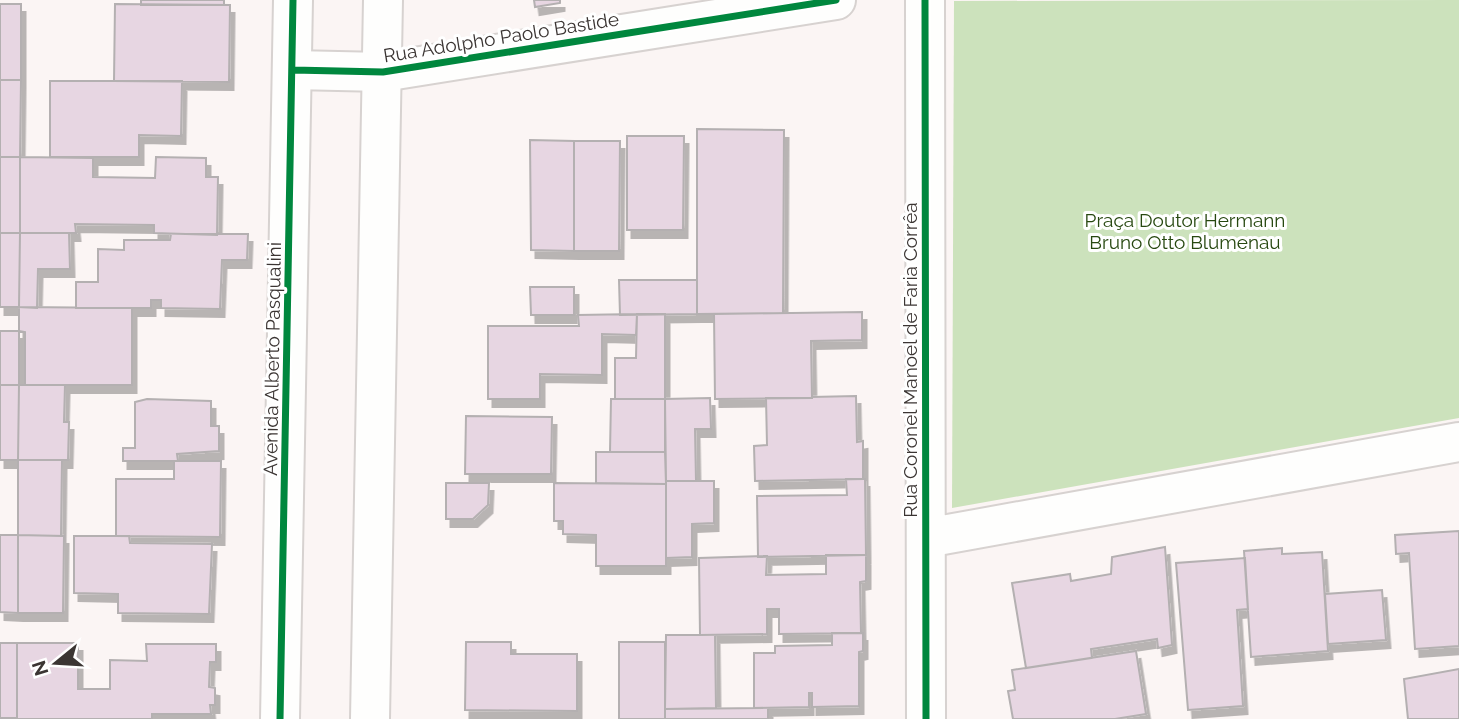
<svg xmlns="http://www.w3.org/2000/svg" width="1459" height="719" font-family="Raleway,sans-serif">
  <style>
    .green { fill: #cce2bc }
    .building { fill: #e7d6e2; stroke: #b4b0b1; stroke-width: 2; filter: url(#shadow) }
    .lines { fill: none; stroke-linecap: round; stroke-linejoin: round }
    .minor-casing { stroke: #d7d2d0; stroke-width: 42 }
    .secondary-casing { stroke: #d7d2d0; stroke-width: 42 }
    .minor { stroke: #fefefd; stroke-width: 38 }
    .secondary { stroke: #fefefd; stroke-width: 38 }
    .cycleway-casing { stroke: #fff; stroke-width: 11 }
    .cycleway { stroke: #00873e; stroke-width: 7 }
    .labels { text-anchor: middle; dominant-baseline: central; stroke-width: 6; stroke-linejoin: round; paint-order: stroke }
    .street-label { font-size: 19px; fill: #3b3533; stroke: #fff }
    .park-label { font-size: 19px; fill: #274810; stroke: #fff }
  </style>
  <defs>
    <filter id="shadow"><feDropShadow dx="4.5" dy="8" stdDeviation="0" flood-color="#0004"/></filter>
  </defs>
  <rect width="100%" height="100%" fill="#fbf5f4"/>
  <path class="green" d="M 1459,0 L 1459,418 L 952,508 L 954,1 Z"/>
  <path class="building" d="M 141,0 L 224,0 L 224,5 L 141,5 Z
    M 534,0 L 560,0 L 560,3 L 535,7 Z
    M 0,4 L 21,4 L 21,80 L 0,80 Z
    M 115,4 L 230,5 L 229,82 L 114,81 Z
    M 0,80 L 21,80 L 20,157 L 0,157 Z
    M 50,81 L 182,81 L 181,136 L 139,135 L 139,157 L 50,157 Z
    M 697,129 L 784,130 L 783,313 L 697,314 Z
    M 627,136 L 684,136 L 683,230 L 627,230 Z
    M 530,140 L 574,141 L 574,251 L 531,250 Z
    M 574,141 L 620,141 L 619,251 L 574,251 Z
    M 0,157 L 20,157 L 20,233 L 0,233 Z
    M 20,157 L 93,158 L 93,177 L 155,178 L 156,157 L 206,158 L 206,177 L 218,177 L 217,235 L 154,233 L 154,225 L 75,224 L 76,233 L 20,233 Z
    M 0,233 L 20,233 L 19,307 L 0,307 Z
    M 20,233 L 69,233 L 70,269 L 38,269 L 37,308 L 19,307 Z
    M 171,234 L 248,234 L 247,260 L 222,260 L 220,309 L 161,308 L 161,300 L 151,300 L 151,308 L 76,308 L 76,282 L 98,282 L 98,249 L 124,250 L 124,240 L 170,240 Z
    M 619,280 L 697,280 L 697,314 L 620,315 Z
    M 530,287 L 574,287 L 574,315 L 531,315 Z
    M 19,307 L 132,308 L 132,385 L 25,385 L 25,332 L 19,331 Z
    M 862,312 L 862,340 L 811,341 L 812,398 L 715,399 L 714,314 Z
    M 637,314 L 636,335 L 602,334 L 602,375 L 540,374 L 540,399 L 488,399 L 488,326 L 579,326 L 578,315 Z
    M 637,314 L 665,314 L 665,399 L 615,399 L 615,358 L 636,358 Z
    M 0,331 L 19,331 L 19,385 L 0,385 Z
    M 0,385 L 19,385 L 18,460 L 0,460 Z
    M 19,385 L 65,385 L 64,422 L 69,422 L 68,460 L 18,460 Z
    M 856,396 L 857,442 L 863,441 L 863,479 L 755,481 L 754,446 L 767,445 L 766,398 Z
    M 710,398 L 711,429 L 695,429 L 696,481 L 666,481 L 665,399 Z
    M 147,399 L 211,401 L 211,426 L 219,426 L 219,451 L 177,454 L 178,461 L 123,461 L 123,448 L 135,448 L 135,402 Z
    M 611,399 L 665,399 L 665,452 L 610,452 Z
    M 466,416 L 552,417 L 551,474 L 465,474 Z
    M 596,452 L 665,452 L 666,484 L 596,483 Z
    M 18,460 L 62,460 L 61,536 L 18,535 Z
    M 174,461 L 221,461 L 220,537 L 116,536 L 116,479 L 174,479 Z
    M 846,479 L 865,479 L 866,555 L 758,557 L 757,496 L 847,495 Z
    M 666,481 L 714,481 L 714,523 L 692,524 L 692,557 L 666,558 Z
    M 446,483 L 489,483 L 488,505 L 473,519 L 446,519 Z
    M 554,483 L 666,484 L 666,566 L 596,566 L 596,535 L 563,534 L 563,521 L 554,521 Z
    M 1459,531 L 1459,646 L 1415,649 L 1409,553 L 1396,554 L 1395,535 Z
    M 0,535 L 18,535 L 18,613 L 0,612 Z
    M 18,535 L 64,536 L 63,613 L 18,613 Z
    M 74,536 L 129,536 L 130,543 L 212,544 L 209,614 L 118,613 L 118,594 L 74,593 Z
    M 1165,547 L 1172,645 L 1158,648 L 1157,639 L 1091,649 L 1092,658 L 1026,668 L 1012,583 L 1070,574 L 1071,581 L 1111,574 L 1112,557 Z
    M 1282,548 L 1282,554 L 1322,552 L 1328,651 L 1251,657 L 1244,551 Z
    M 826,555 L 866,555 L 866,581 L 860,582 L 861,633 L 779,634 L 779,609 L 767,609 L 767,634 L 700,635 L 699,558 L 767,556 L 766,575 L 826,574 Z
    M 1245,558 L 1248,609 L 1237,610 L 1243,706 L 1188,710 L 1176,563 Z
    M 1382,590 L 1386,640 L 1328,644 L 1325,594 Z
    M 832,633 L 863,633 L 863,651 L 859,652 L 859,706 L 812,707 L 812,693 L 809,693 L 809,707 L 754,708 L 754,653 L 775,653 L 775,646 L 832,645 Z
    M 666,635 L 715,635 L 716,708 L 665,709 Z
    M 466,642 L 511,642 L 511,654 L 577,654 L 577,711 L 465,710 Z
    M 619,642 L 665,642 L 665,719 L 619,719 Z
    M 0,643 L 17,643 L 17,718 L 0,718 Z
    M 17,643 L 78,643 L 78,689 L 110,689 L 110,660 L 147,661 L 146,644 L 216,644 L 216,662 L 210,662 L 209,687 L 215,688 L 215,705 L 210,705 L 211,714 L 152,714 L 152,719 L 17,719 Z
    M 1136,651 L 1146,714 L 1115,719 L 1013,719 L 1008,691 L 1015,690 L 1012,670 Z
    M 1459,669 L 1459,719 L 1408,719 L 1404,679 Z
    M 768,708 L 768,719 L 665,719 L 665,709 Z"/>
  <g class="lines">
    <g class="minor-casing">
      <path id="minor" d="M 925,0 L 926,719
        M 293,70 L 383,72 L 836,0
        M 926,538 L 1459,442"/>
    </g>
    <g class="secondary-casing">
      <path id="secondary" d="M 280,719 L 293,0
        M 370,719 L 383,0"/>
    </g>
    <use href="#minor" class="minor"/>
    <use href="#secondary" class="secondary"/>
    <g class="cycleway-casing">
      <path id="cycleway" d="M 925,0 L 926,719
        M 293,70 L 383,72 L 836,0
        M 280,719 L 293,0"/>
    </g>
    <use href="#cycleway" class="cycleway"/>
  </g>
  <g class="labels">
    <g class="street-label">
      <text transform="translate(501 37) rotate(-9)">Rua Adolpho Paolo Bastide</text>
      <text transform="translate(272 359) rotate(-89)">Avenida Alberto Pasqualini</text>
      <text transform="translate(910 360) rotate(-90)">Rua Coronel Manoel de Faria Corrêa</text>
    </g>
    <g class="park-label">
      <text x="1185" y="220">Praça Doutor Hermann<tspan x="1185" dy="22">Bruno Otto Blumenau</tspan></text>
    </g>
  </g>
  <g transform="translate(56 663) rotate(252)" stroke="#ffffff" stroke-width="5" paint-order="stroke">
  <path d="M0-5L12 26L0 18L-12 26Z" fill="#3b3533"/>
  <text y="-10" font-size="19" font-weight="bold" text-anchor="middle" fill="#3b3533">N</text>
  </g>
</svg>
